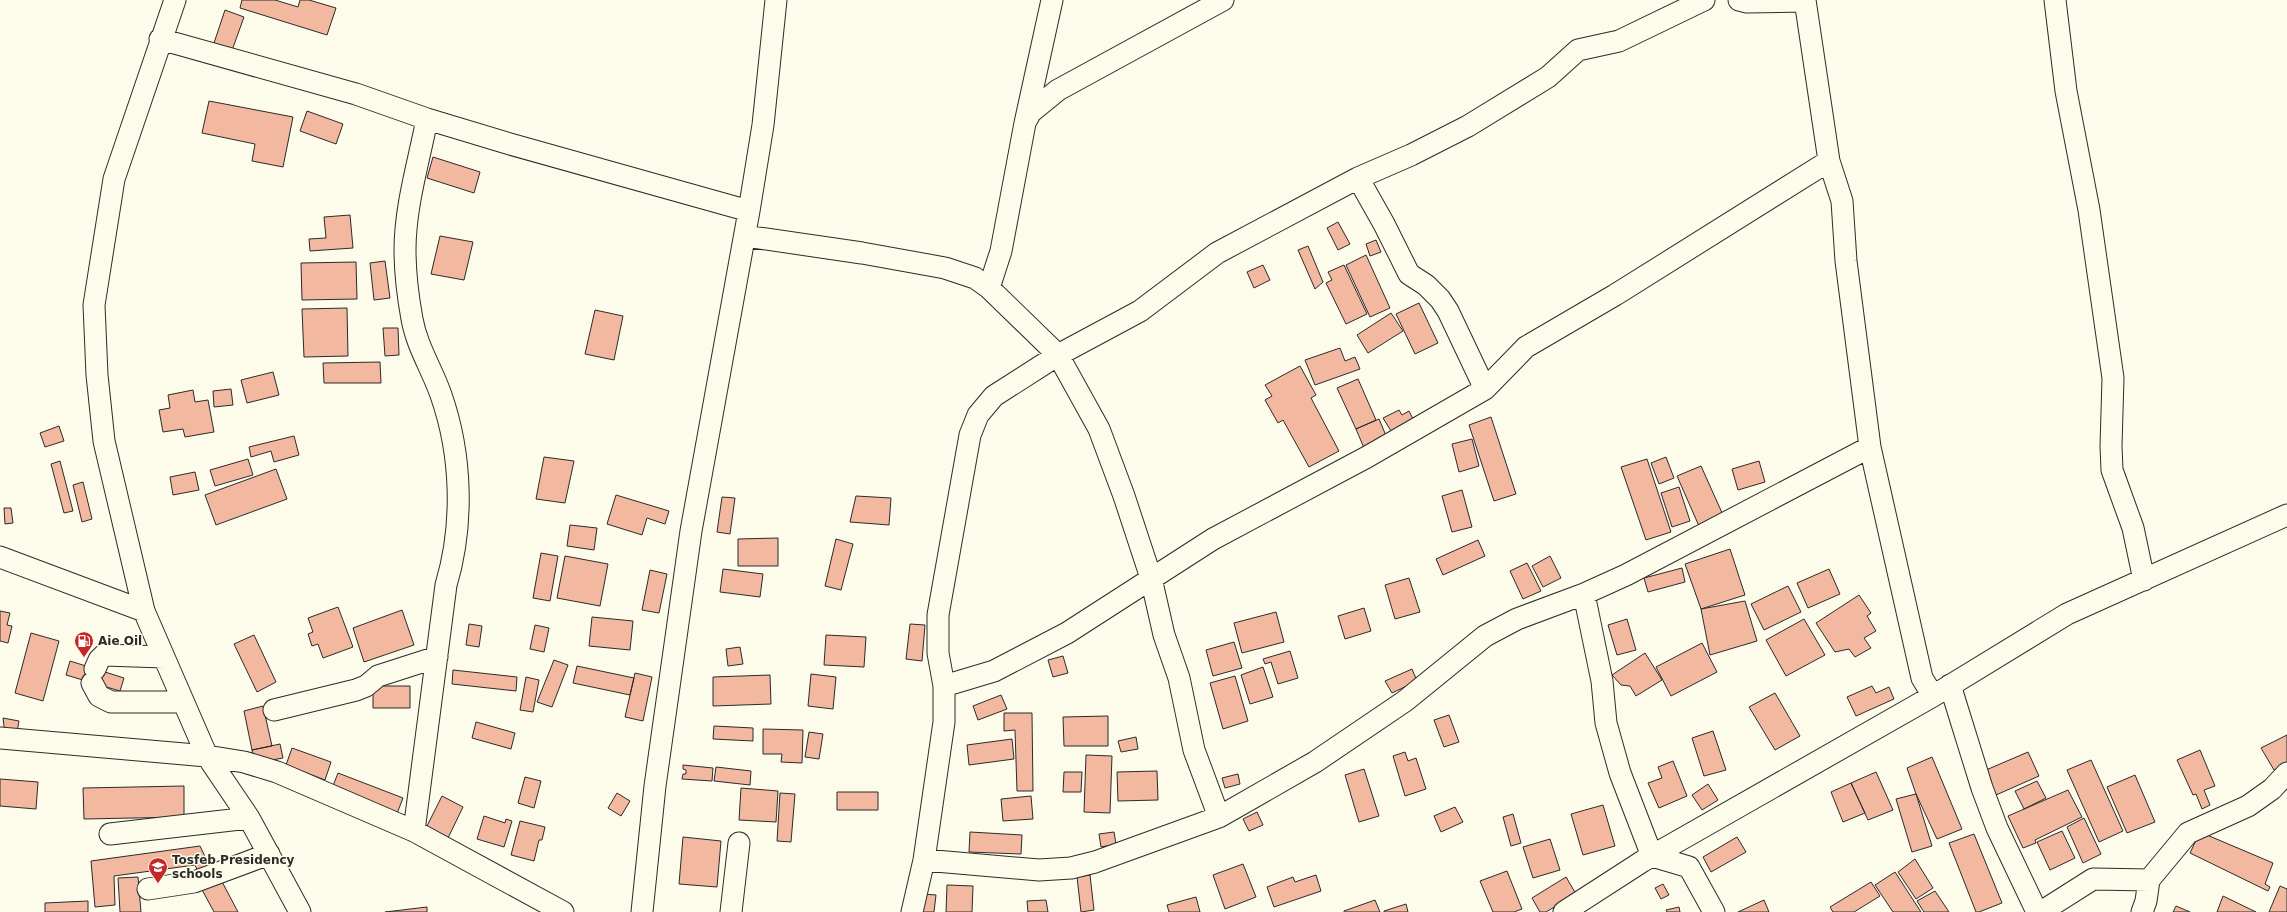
<svg xmlns="http://www.w3.org/2000/svg" width="2287" height="912" font-family="'DejaVu Sans',sans-serif">
  <style>
    .building { fill: #f2b8a0; stroke: #2b2b2b }
    .lines { fill: none; stroke-linecap: round; stroke-linejoin: round }
    .minor-casing { stroke: #2b2b2b; stroke-width: 23 }
    .minor { stroke: #fdfbea; stroke-width: 21 }
    .labels { text-anchor: middle; dominant-baseline: central; stroke-width: 3; stroke-linejoin: round; paint-order: stroke }
    .poi-label { font-size: 12px; font-weight: bold; fill: #2b2b2b; stroke: #fdfbea; text-anchor: start }
  </style>
  <rect width="100%" height="100%" fill="#fdfbea"/>
  <path class="building" d="M 242,0 L 275,0 L 298,7 L 300,0 L 309,0 L 336,8 L 327,35 L 240,8 Z
    M 225,10 L 244,17 L 230,56 L 212,49 Z
    M 209,101 L 293,117 L 283,167 L 252,161 L 255,144 L 202,133 Z
    M 307,111 L 343,124 L 336,144 L 300,131 Z
    M 433,157 L 480,172 L 474,193 L 427,178 Z
    M 350,215 L 353,248 L 310,251 L 309,239 L 326,238 L 324,217 Z
    M 1338,222 L 1350,244 L 1338,250 L 1327,228 Z
    M 440,236 L 473,242 L 464,280 L 431,274 Z
    M 1376,240 L 1381,252 L 1370,256 L 1366,244 Z
    M 1308,246 L 1323,282 L 1315,289 L 1298,250 Z
    M 1366,255 L 1390,308 L 1370,317 L 1346,265 Z
    M 385,261 L 390,298 L 374,300 L 370,263 Z
    M 356,262 L 357,299 L 302,300 L 301,263 Z
    M 1263,265 L 1270,280 L 1254,288 L 1247,272 Z
    M 1344,265 L 1367,314 L 1346,324 L 1326,283 L 1332,280 L 1328,272 Z
    M 1419,303 L 1438,343 L 1415,354 L 1396,314 Z
    M 347,308 L 348,356 L 304,357 L 302,309 Z
    M 595,310 L 623,316 L 614,360 L 585,354 Z
    M 1391,313 L 1403,331 L 1368,353 L 1357,335 Z
    M 383,328 L 398,328 L 399,355 L 385,356 Z
    M 1340,348 L 1345,361 L 1355,357 L 1360,369 L 1315,385 L 1305,360 Z
    M 380,362 L 381,383 L 324,383 L 323,363 Z
    M 1300,366 L 1316,395 L 1311,398 L 1339,451 L 1309,467 L 1283,420 L 1278,423 L 1265,400 L 1272,396 L 1265,385 Z
    M 273,372 L 279,395 L 247,403 L 241,380 Z
    M 1358,379 L 1376,420 L 1356,429 L 1337,388 Z
    M 231,389 L 233,405 L 214,407 L 213,391 Z
    M 193,390 L 195,402 L 208,400 L 214,432 L 185,437 L 183,429 L 163,432 L 159,410 L 170,408 L 168,395 Z
    M 1399,410 L 1402,415 L 1409,411 L 1413,419 L 1391,431 L 1383,418 Z
    M 1491,417 L 1516,494 L 1494,501 L 1469,425 Z
    M 1379,419 L 1387,438 L 1364,448 L 1356,429 Z
    M 59,426 L 64,441 L 45,447 L 40,433 Z
    M 294,436 L 299,455 L 274,462 L 271,451 L 251,457 L 249,447 Z
    M 1472,439 L 1479,466 L 1459,472 L 1452,444 Z
    M 544,457 L 574,461 L 565,503 L 536,499 Z
    M 1666,457 L 1674,478 L 1659,484 L 1651,463 Z
    M 248,459 L 253,475 L 215,486 L 210,470 Z
    M 1647,459 L 1671,532 L 1646,540 L 1621,467 Z
    M 60,461 L 73,511 L 64,513 L 51,464 Z
    M 1759,461 L 1765,482 L 1738,490 L 1732,469 Z
    M 1701,466 L 1723,515 L 1699,526 L 1677,476 Z
    M 276,469 L 287,499 L 216,525 L 205,495 Z
    M 195,472 L 199,490 L 173,495 L 170,477 Z
    M 83,482 L 92,519 L 82,522 L 73,485 Z
    M 1679,487 L 1690,521 L 1672,527 L 1661,493 Z
    M 1462,490 L 1472,527 L 1452,532 L 1442,496 Z
    M 616,495 L 669,511 L 665,524 L 647,518 L 642,535 L 607,524 Z
    M 856,496 L 891,498 L 889,525 L 850,522 Z
    M 722,497 L 735,498 L 730,534 L 717,532 Z
    M 4,508 L 11,508 L 13,523 L 5,524 Z
    M 570,525 L 597,528 L 594,550 L 567,546 Z
    M 778,538 L 778,566 L 738,566 L 738,539 Z
    M 836,539 L 853,544 L 841,590 L 825,586 Z
    M 1478,540 L 1485,556 L 1443,575 L 1436,559 Z
    M 1730,549 L 1745,595 L 1701,609 L 1685,564 Z
    M 541,553 L 558,556 L 550,601 L 533,598 Z
    M 565,556 L 608,564 L 600,606 L 557,598 Z
    M 1550,556 L 1561,578 L 1543,587 L 1532,566 Z
    M 1527,563 L 1541,591 L 1523,599 L 1510,571 Z
    M 1682,568 L 1685,582 L 1648,592 L 1644,578 Z
    M 723,569 L 763,574 L 760,597 L 720,592 Z
    M 1829,569 L 1840,594 L 1808,608 L 1797,583 Z
    M 650,570 L 667,574 L 659,613 L 642,610 Z
    M 1409,578 L 1420,612 L 1395,619 L 1385,585 Z
    M 1788,586 L 1801,612 L 1764,630 L 1751,604 Z
    M 1859,595 L 1871,613 L 1867,616 L 1876,631 L 1864,638 L 1871,648 L 1855,657 L 1849,649 L 1835,652 L 1816,623 Z
    M 1745,601 L 1757,641 L 1710,655 L 1701,609 Z
    M 338,607 L 353,647 L 323,658 L 318,644 L 312,646 L 308,634 L 313,632 L 308,618 Z
    M 1364,608 L 1371,631 L 1345,639 L 1338,616 Z
    M 402,610 L 414,645 L 364,662 L 353,628 Z
    M 0,611 L 10,613 L 7,625 L 12,626 L 8,643 L 0,641 Z
    M 1276,612 L 1284,642 L 1242,653 L 1234,623 Z
    M 592,617 L 633,621 L 630,650 L 589,646 Z
    M 1627,619 L 1636,650 L 1617,655 L 1608,625 Z
    M 1804,619 L 1825,655 L 1786,676 L 1766,640 Z
    M 469,624 L 482,626 L 479,647 L 466,645 Z
    M 910,624 L 925,625 L 922,661 L 906,659 Z
    M 535,625 L 549,628 L 544,652 L 530,649 Z
    M 31,633 L 59,641 L 43,701 L 15,693 Z
    M 254,635 L 276,682 L 257,692 L 234,644 Z
    M 826,635 L 866,637 L 864,667 L 824,665 Z
    M 1234,642 L 1242,668 L 1213,676 L 1206,650 Z
    M 1702,643 L 1717,672 L 1671,696 L 1656,667 Z
    M 740,647 L 743,664 L 728,666 L 726,649 Z
    M 1290,651 L 1298,678 L 1278,684 L 1271,662 L 1265,664 L 1263,659 Z
    M 1645,653 L 1662,680 L 1636,696 L 1630,686 L 1621,685 L 1612,675 Z
    M 1063,656 L 1068,673 L 1053,677 L 1048,660 Z
    M 554,660 L 568,665 L 552,707 L 537,702 Z
    M 70,661 L 124,678 L 120,691 L 66,675 Z
    M 577,666 L 634,678 L 630,695 L 573,683 Z
    M 1263,667 L 1273,697 L 1250,704 L 1241,675 Z
    M 1412,669 L 1417,681 L 1392,693 L 1385,681 Z
    M 453,670 L 517,677 L 516,691 L 452,684 Z
    M 635,673 L 652,677 L 643,721 L 625,717 Z
    M 811,674 L 836,677 L 833,709 L 808,706 Z
    M 770,675 L 771,704 L 713,706 L 713,677 Z
    M 1235,676 L 1248,721 L 1223,729 L 1210,683 Z
    M 526,677 L 539,680 L 533,712 L 520,710 Z
    M 373,686 L 410,686 L 410,708 L 373,708 Z
    M 1872,686 L 1876,693 L 1889,687 L 1894,699 L 1856,716 L 1847,697 Z
    M 1775,693 L 1800,736 L 1775,750 L 1749,707 Z
    M 1001,695 L 1007,709 L 978,720 L 973,706 Z
    M 263,706 L 272,746 L 252,750 L 244,711 Z
    M 1004,713 L 1032,713 L 1033,791 L 1017,791 L 1015,730 L 1004,731 Z
    M 1449,715 L 1459,742 L 1444,747 L 1434,720 Z
    M 1108,716 L 1108,746 L 1064,746 L 1063,717 Z
    M 3,718 L 19,721 L 17,732 L 5,734 Z
    M 476,722 L 515,733 L 511,749 L 472,738 Z
    M 714,726 L 753,728 L 753,741 L 713,739 Z
    M 763,729 L 803,730 L 802,763 L 781,762 L 782,754 L 763,754 Z
    M 1713,731 L 1726,770 L 1704,776 L 1692,738 Z
    M 809,732 L 823,734 L 819,759 L 805,757 Z
    M 2287,735 L 2287,763 L 2274,770 L 2261,748 Z
    M 1136,737 L 1138,749 L 1121,752 L 1118,741 Z
    M 1012,739 L 1014,759 L 969,765 L 967,745 Z
    M 280,744 L 283,758 L 255,763 L 252,750 Z
    M 292,748 L 331,762 L 325,780 L 286,765 Z
    M 2200,750 L 2215,786 L 2204,790 L 2210,805 L 2202,809 L 2196,794 L 2193,795 L 2177,760 Z
    M 1405,752 L 1408,761 L 1416,758 L 1426,789 L 1405,796 L 1393,756 Z
    M 2028,752 L 2039,776 L 1996,795 L 1986,770 Z
    M 1086,755 L 1112,756 L 1110,813 L 1084,812 Z
    M 1932,757 L 1962,829 L 1937,839 L 1916,794 L 1907,768 Z
    M 2091,760 L 2123,831 L 2099,842 L 2067,770 Z
    M 1673,761 L 1687,796 L 1659,808 L 1648,783 L 1662,778 L 1658,767 Z
    M 683,765 L 713,768 L 712,781 L 682,779 L 683,774 L 686,774 L 686,770 L 683,769 Z
    M 716,767 L 751,771 L 750,785 L 714,781 Z
    M 1364,769 L 1379,816 L 1359,822 L 1345,775 Z
    M 1157,771 L 1158,800 L 1118,801 L 1117,772 Z
    M 1064,772 L 1082,772 L 1081,792 L 1063,792 Z
    M 1876,772 L 1893,810 L 1868,820 L 1851,783 Z
    M 338,773 L 403,798 L 396,816 L 331,791 Z
    M 1238,774 L 1240,784 L 1225,788 L 1222,778 Z
    M 2135,775 L 2155,822 L 2127,833 L 2107,787 Z
    M 525,777 L 541,781 L 534,808 L 518,803 Z
    M 0,779 L 38,782 L 36,809 L 0,806 Z
    M 2037,781 L 2046,798 L 2024,809 L 2015,791 Z
    M 1851,783 L 1865,813 L 1843,822 L 1831,792 Z
    M 1708,784 L 1718,800 L 1702,810 L 1692,795 Z
    M 184,786 L 184,817 L 84,819 L 83,788 Z
    M 741,788 L 778,791 L 776,822 L 739,820 Z
    M 2068,790 L 2082,817 L 2035,840 L 2036,843 L 2023,848 L 2008,816 Z
    M 837,792 L 878,792 L 878,810 L 837,810 Z
    M 617,793 L 630,801 L 621,816 L 608,808 Z
    M 780,793 L 795,794 L 791,842 L 777,841 Z
    M 1916,794 L 1932,846 L 1912,852 L 1896,799 Z
    M 442,796 L 463,807 L 448,838 L 426,828 Z
    M 1031,796 L 1033,819 L 1003,821 L 1001,799 Z
    M 1603,805 L 1615,846 L 1583,855 L 1571,814 Z
    M 1455,807 L 1463,822 L 1441,832 L 1434,816 Z
    M 1257,812 L 1263,825 L 1249,831 L 1243,819 Z
    M 1513,814 L 1521,843 L 1511,846 L 1503,817 Z
    M 484,816 L 505,823 L 506,819 L 512,821 L 504,847 L 477,839 Z
    M 2084,818 L 2101,854 L 2083,863 L 2067,827 Z
    M 520,821 L 545,827 L 542,840 L 539,840 L 534,861 L 511,855 Z
    M 2062,831 L 2075,858 L 2050,870 L 2037,842 Z
    M 970,832 L 1022,835 L 1021,854 L 969,852 Z
    M 1114,832 L 1116,844 L 1101,847 L 1099,834 Z
    M 2200,832 L 2273,863 L 2265,884 L 2270,887 L 2268,891 L 2190,853 Z
    M 1974,834 L 2002,903 L 1979,912 L 1976,912 L 1949,843 Z
    M 683,837 L 721,841 L 717,887 L 679,884 Z
    M 1737,837 L 1746,852 L 1711,872 L 1703,857 Z
    M 1550,839 L 1560,870 L 1533,878 L 1523,847 Z
    M 200,846 L 211,869 L 198,872 L 195,865 L 114,876 L 115,905 L 95,907 L 91,861 Z
    M 1915,859 L 1933,888 L 1916,899 L 1898,872 Z
    M 1243,864 L 1256,897 L 1225,909 L 1213,875 Z
    M 1507,871 L 1522,909 L 1514,912 L 1493,912 L 1480,881 Z
    M 1895,872 L 1921,912 L 1893,912 L 1875,885 Z
    M 1090,875 L 1094,910 L 1081,912 L 1077,877 Z
    M 1316,875 L 1321,891 L 1274,907 L 1267,887 L 1293,877 L 1295,882 Z
    M 219,876 L 238,912 L 214,912 L 200,886 Z
    M 138,877 L 141,912 L 120,912 L 118,878 Z
    M 1566,877 L 1576,894 L 1546,912 L 1540,912 L 1532,898 Z
    M 1871,882 L 1880,896 L 1854,912 L 1833,912 L 1830,907 Z
    M 1663,884 L 1669,895 L 1661,899 L 1655,888 Z
    M 947,885 L 973,886 L 972,912 L 946,912 Z
    M 2280,886 L 2287,889 L 2287,912 L 2269,912 Z
    M 1935,891 L 1949,912 L 1924,912 L 1917,901 Z
    M 923,894 L 936,895 L 934,912 L 920,912 Z
    M 2223,896 L 2256,912 L 2217,912 Z
    M 1196,897 L 1200,912 L 1169,912 L 1167,905 Z
    M 1046,900 L 1048,912 L 1028,912 L 1027,901 Z
    M 1375,900 L 1380,912 L 1344,912 L 1344,911 Z
    M 1764,900 L 1769,912 L 1738,912 Z
    M 88,901 L 88,912 L 45,912 L 45,903 Z
    M 1406,904 L 1408,912 L 1384,912 L 1384,911 Z
    M 2176,906 L 2190,912 L 2173,912 Z
    M 427,907 L 427,912 L 385,912 Z
    M 1679,907 L 1680,912 L 1667,912 L 1666,910 Z"/>
  <g class="lines">
    <g class="minor-casing">
      <path id="minor" d="M 175,0 L 114,179 L 94,305 L 97,375 L 104,441 L 144,611 L 207,756 L 249,818 L 300,912
        M 1739,0 L 1747,2 L 1805,1
        M 1805,0 L 1829,161 L 1842,201 L 1846,261 L 1870,447 L 1922,678 L 1933,696
        M 2055,0 L 2066,91 L 2089,210 L 2113,378 L 2111,446 L 2112,470 L 2133,528 L 2144,580
        M 160,39 L 356,94 L 427,119 L 510,144 L 749,211
        M 1026,121 L 1031,112 L 1058,90 L 1223,0
        M 1358,178 L 1384,224 L 1409,274 L 1426,285 L 1440,299 L 1448,311 L 1485,389
        M 745,236 L 862,253 L 945,268 L 975,278 L 989,288 L 1058,355 L 1099,429 L 1124,496 L 1151,578 L 1164,635 L 1179,678 L 1194,750 L 1219,817
        M 989,288 L 1001,251 L 1025,123 L 1052,0
        M 0,557 L 144,611
        M 1584,594 L 1602,681 L 1606,723 L 1620,773 L 1652,856
        M 95,669 L 99,660 L 104,655 L 164,657
        M 92,683 L 99,696 L 111,702 L 183,702
        M 1950,685 L 1982,788 L 1997,828 L 2037,912
        M 944,686 L 994,671 L 1067,633 L 1213,539 L 1367,457 L 1485,389 L 1526,347 L 1615,295 L 1829,161
        M 274,710 L 356,690 L 366,686 L 378,676 L 437,657
        M 0,738 L 207,756 L 244,762 L 277,772 L 414,831 L 563,912
        M 414,831 L 446,585 C 464,525 462,455 441,395 C 432,369 417,347 412,319 C 408,297 405,272 405,250 C 405,206 419,161 427,119
        M 110,834 L 249,818
        M 1652,856 L 1689,867 L 1714,912
        M 924,860 L 1039,870 L 1071,868 L 1095,862 L 1219,817 L 1315,762 L 1405,701 L 1485,636 L 1517,619 L 1584,594 L 1626,575 L 1870,447
        M 2149,880 L 2188,833 L 2248,806 L 2272,789 L 2287,773
        M 148,889 L 194,882 L 269,854
        M 642,912 L 655,786 L 691,531 L 749,211 L 763,125 L 776,0
        M 731,912 L 739,843
        M 912,912 L 924,860 L 944,722 L 944,686 L 938,653 L 938,615 L 970,435 L 978,415 L 994,396 L 1058,355 L 1140,311 L 1217,253 L 1358,178 L 1411,155 L 1468,126 L 1548,77 L 1578,50 L 1619,41 L 1704,0
        M 1564,912 L 1643,861 L 1933,696 L 2067,614 L 2287,515
        M 2041,912 L 2093,879 L 2149,880 L 2146,901 L 2142,912"/>
    </g>
    <use href="#minor" class="minor"/>
  </g>
  <defs>
    <g id="fuel-pin" transform="scale(1)"><path d="M0 17L-7.5 6A9.5 9.5 0 1 1 7.5 6Z" fill="#c62828" stroke="#fdfbea"/><path d="M-5.5-6h7V0h2V4h1.3V-2.5L3-4.5l.8-.8L6-3V5H2.5V1h-1V6h-7ZM-4.2-4.7v3.2H.2V-4.7Z" fill="#fff"/></g>
    <g id="school-pin" transform="scale(1)"><path d="M0 17L-7.5 6A9.5 9.5 0 1 1 7.5 6Z" fill="#c62828" stroke="#fdfbea"/><path d="M0-5L7-2L0 1L-7-2ZM-4 1L0 2.5L4 1V4Q0 6-4 4Z" fill="#fff"/></g>
  </defs>
  <g fill-rule="evenodd">
    <use href="#fuel-pin" x="84" y="641"/>
    <use href="#school-pin" x="158" y="867"/>
  </g>
  <g class="labels">
    <g class="poi-label">
      <text x="98" y="641">Aie Oil</text>
      <text x="172" y="860">Tosfeb Presidency<tspan x="172" dy="14">schools</tspan></text>
    </g>
  </g>
</svg>
